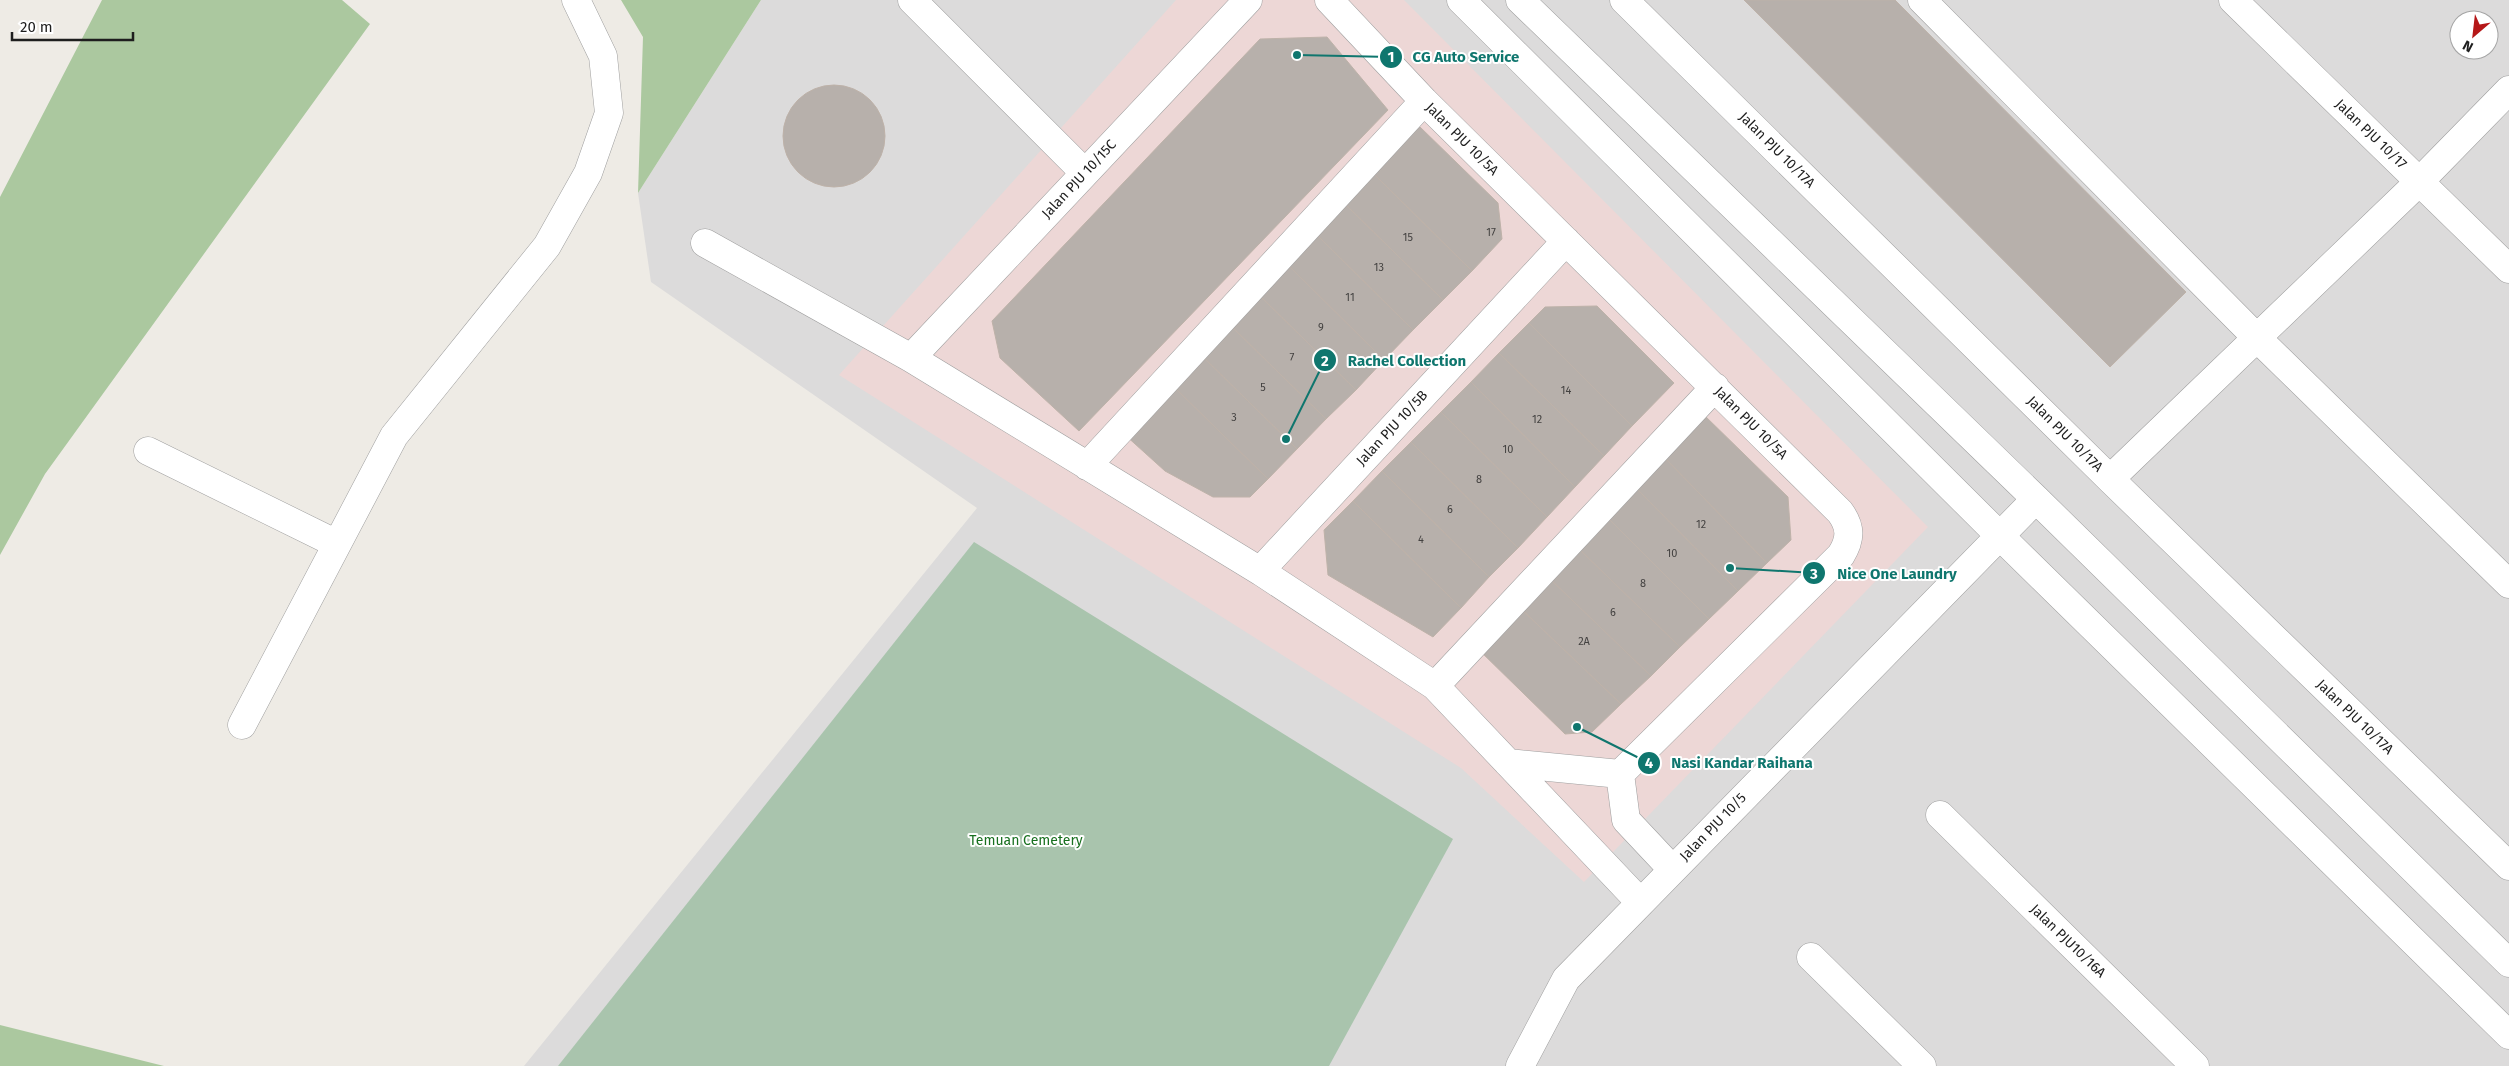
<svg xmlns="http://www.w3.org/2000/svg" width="2509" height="1066" font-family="'Fira Sans',sans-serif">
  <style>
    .residential { fill: #dcdbdb; fill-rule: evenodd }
    .commercial { fill: #edd7d6 }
    .forest { fill: #abc89f }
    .cemetery { fill: #a9c4ad }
    .building { fill: #b7b0ab; stroke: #beb2a9 }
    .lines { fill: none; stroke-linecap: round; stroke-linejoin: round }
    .minor-casing { stroke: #9f9f9f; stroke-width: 29 }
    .minor { stroke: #fff; stroke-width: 28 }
    .labels { text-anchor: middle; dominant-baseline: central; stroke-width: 4; stroke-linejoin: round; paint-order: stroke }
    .number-label { font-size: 11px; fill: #444241 }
    .street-label { font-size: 14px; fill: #1e1e1e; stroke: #fff }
    .park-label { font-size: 14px; fill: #18701f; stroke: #fff }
    .leader { fill: none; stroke: #0f766e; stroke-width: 2 }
    .callout-dot { fill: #0f766e; stroke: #fff; stroke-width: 2 }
    .mark-label { font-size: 15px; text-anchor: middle; font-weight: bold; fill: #fff }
    .callout-label { font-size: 15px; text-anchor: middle; font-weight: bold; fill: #0f766e; stroke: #fff; stroke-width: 4; stroke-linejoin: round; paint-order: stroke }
  </style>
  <rect width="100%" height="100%" fill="#eeebe5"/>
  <path class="residential" d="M 761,0 L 2509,0 L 2509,1066 L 524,1066 L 977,508 L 651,282 L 638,193 ZM 2459,20 L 2489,20 L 2489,50 L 2459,50 Z"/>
  <path class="commercial" d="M 1176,0 L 1404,0 L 1928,527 L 1584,882 L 1461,768 L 839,375 Z"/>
  <path class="forest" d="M 102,0 L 342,0 L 370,24 L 45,474 L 0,555 L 0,197 Z
    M 621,0 L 761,0 L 638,193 L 643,37 Z
    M 0,1025 L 164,1066 L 0,1066 Z"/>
  <path class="cemetery" d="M 974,542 L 1453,839 L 1329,1066 L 558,1066 Z"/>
  <path class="building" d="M 1744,0 L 1895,0 L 2186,292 L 2110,367 Z
    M 1327,37 L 1388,110 L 1079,431 L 1000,358 L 992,321 L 1260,39 Z
    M783 136a51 51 0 1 1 102 0a51 51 0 1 1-102 0Z
    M 1419,126 L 1498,203 L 1502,239 L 1472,271 L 1374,174 Z
    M 1374,174 L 1472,271 L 1443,300 L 1345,204 Z
    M 1345,204 L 1443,300 L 1413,330 L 1316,234 Z
    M 1316,234 L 1413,330 L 1384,360 L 1287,264 Z
    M 1287,264 L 1384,360 L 1356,390 L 1258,294 Z
    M 1258,294 L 1356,390 L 1326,419 L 1229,324 Z
    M 1597,306 L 1674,383 L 1632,426 L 1529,323 L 1545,307 Z
    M 1529,323 L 1632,426 L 1604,456 L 1499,353 Z
    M 1229,324 L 1326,419 L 1297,449 L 1200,354 Z
    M 1499,353 L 1604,456 L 1575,487 L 1471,382 Z
    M 1200,354 L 1297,449 L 1268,479 L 1171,384 Z
    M 1471,382 L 1575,487 L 1547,517 L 1441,412 Z
    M 1171,384 L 1268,479 L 1250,497 L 1213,497 L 1165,471 L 1124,434 Z
    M 1441,412 L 1547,517 L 1518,548 L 1411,442 Z
    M 1703,414 L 1788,497 L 1791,540 L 1767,563 L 1663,456 Z
    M 1411,442 L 1518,548 L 1489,577 L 1382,471 Z
    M 1663,456 L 1767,563 L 1738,591 L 1634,486 Z
    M 1382,471 L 1489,577 L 1461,608 L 1353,501 Z
    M 1634,486 L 1738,591 L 1709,619 L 1605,515 Z
    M 1353,501 L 1461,608 L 1433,637 L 1328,575 L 1324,530 Z
    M 1605,515 L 1709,619 L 1680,647 L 1576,546 Z
    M 1576,546 L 1680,647 L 1651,676 L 1547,576 Z
    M 1547,576 L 1651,676 L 1621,704 L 1518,606 Z
    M 1518,606 L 1621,704 L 1592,732 L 1565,734 L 1477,648 Z"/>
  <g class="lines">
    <g class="minor-casing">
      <path id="minor" d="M 912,0 L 1085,173
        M 1329,0 L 1424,101 L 1840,512 C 1851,527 1851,539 1841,555 L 1620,774 L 1626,820 L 1672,869
        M 1461,0 L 2000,536 L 2509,1035
        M 1520,0 L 2036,499 L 2509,963
        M 1624,0 L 2110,479 L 2509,866
        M 1922,0 L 2257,338 L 2509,584
        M 2233,0 L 2509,269
        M 705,243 L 911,358 L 1260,571 L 1435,686 L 1640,902
        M 911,358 L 1248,0
        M 148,451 L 337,544
        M 1087,466 L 1424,101
        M 2110,479 L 2420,181 L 2509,90
        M 1260,571 L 1566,241
        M 1435,686 L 1715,387
        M 242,725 L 394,436 L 547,246 L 588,173 L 609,113 L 603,56 L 576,0
        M 1508,763 L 1620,774
        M 1940,815 L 2195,1066
        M 1811,957 L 1922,1066
        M 1520,1066 L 1566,979 L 2036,499"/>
    </g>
    <use href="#minor" class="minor"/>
  </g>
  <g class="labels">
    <g class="number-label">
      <text x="1491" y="232">17</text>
      <text x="1408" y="237">15</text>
      <text x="1379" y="267">13</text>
      <text x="1350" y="297">11</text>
      <text x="1321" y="327">9</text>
      <text x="1292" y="357">7</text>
      <text x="1263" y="387">5</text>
      <text x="1566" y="390">14</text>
      <text x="1234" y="417">3</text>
      <text x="1537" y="419">12</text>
      <text x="1508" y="449">10</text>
      <text x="1479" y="479">8</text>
      <text x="1450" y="509">6</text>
      <text x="1701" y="524">12</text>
      <text x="1421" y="539">4</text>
      <text x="1672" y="553">10</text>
      <text x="1643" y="583">8</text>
      <text x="1613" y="612">6</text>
      <text x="1584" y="641">2A</text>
    </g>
    <g class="street-label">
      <text transform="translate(2371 134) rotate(44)">Jalan PJU 10/17</text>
      <text transform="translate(1462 139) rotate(45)">Jalan PJU 10/5A</text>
      <text transform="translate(1777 150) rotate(45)">Jalan PJU 10/17A</text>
      <text transform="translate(1079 179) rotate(-47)">Jalan PJU 10/15C</text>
      <text transform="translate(1751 423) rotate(45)">Jalan PJU 10/5A</text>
      <text transform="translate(1392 428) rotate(-47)">Jalan PJU 10/5B</text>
      <text transform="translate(2065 434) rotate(45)">Jalan PJU 10/17A</text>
      <text transform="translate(2355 717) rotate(44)">Jalan PJU 10/17A</text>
      <text transform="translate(1713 827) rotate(-46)">Jalan PJU 10/5</text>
      <text transform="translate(2068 941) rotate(44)">Jalan PJU10/16A</text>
    </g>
    <g class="park-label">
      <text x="1026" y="840">Temuan Cemetery</text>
    </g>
  </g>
  <path class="leader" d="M1297 55L1391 57M1286 439L1325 360M1730 568L1814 573M1577 727L1649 763"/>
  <g class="callout-dot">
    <circle cx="1297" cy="55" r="5"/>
    <circle cx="1286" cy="439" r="5"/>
    <circle cx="1730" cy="568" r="5"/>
    <circle cx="1577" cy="727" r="5"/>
    <circle cx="1391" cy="57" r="12"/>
    <circle cx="1325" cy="360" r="12"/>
    <circle cx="1814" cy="573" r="12"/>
    <circle cx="1649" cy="763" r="12"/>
  </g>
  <g class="mark-label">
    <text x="1391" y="62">1</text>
    <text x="1325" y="366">2</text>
    <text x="1814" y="579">3</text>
    <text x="1649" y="768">4</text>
  </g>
  <g class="callout-label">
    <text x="1466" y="62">CG Auto Service</text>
    <text x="1407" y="366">Rachel Collection</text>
    <text x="1897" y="579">Nice One Laundry</text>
    <text x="1742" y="768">Nasi Kandar Raihana</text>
  </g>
  <g transform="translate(2474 35) rotate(208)"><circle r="24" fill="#ffffff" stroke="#a5a5a5"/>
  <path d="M0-4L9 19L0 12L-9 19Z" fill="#b51718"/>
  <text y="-8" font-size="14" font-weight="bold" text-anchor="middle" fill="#1e1e1e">N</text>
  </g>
  <path d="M12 32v8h121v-8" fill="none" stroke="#1e1e1e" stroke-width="2.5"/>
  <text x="20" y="32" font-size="15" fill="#1e1e1e" stroke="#ffffff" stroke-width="4" paint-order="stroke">20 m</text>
</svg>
